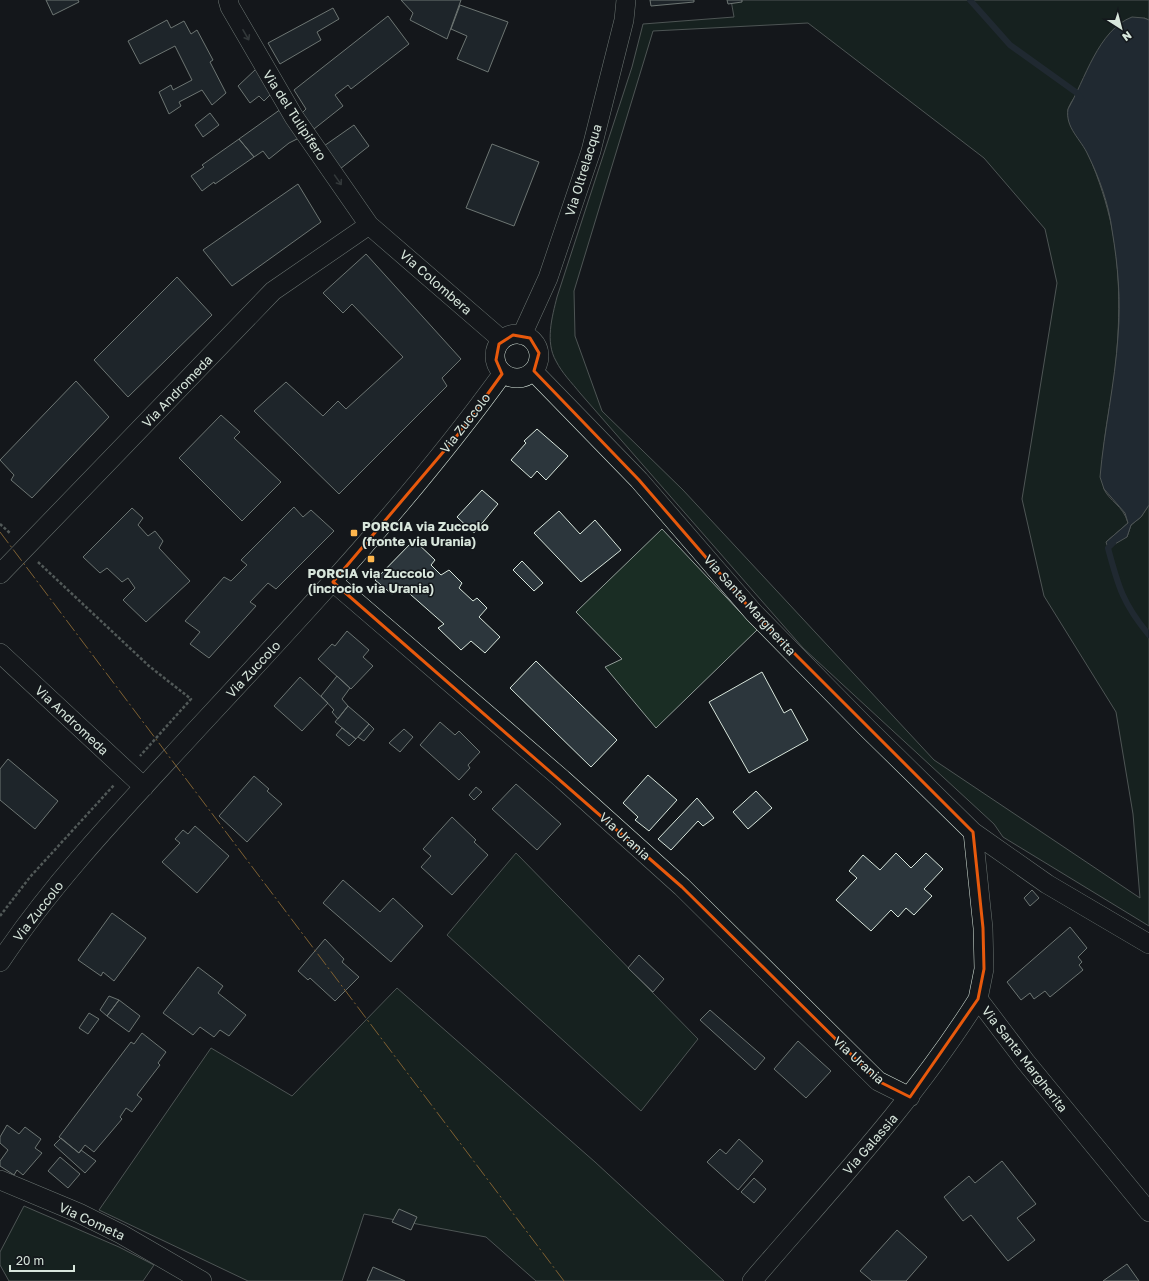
<svg xmlns="http://www.w3.org/2000/svg" width="1149" height="1281" font-family="'Golos Text',sans-serif">
  <style>
    .green { fill: #1a2d24; stroke: #939e99; fill-rule: evenodd }
    .water { fill: #2f3f4d; stroke: #939e99 }
    .lines { fill: none; stroke-linecap: round; stroke-linejoin: round }
    .stream { stroke: #2f3f4d; stroke-width: 6 }
    .building { fill: #2c363c; stroke: #d8e6dc }
    .minor-casing { stroke: #d8e6dc; stroke-width: 20 }
    .path { stroke: #9da8a2; stroke-width: 2.5; stroke-dasharray: 3 2; stroke-linecap: butt }
    .minor { stroke: #14181c; stroke-width: 19 }
    .power { stroke: #ffb74d; stroke-width: 1; stroke-dasharray: 14 3 2 3; stroke-linecap: butt }
    .oneway { stroke: #59605f }
    .marked { fill: none; stroke: #e8590c; stroke-width: 3; stroke-linejoin: round }
    .poi-dot { fill: #ffb74d; stroke: #14181c; stroke-width: 1.5 }
    .labels { text-anchor: middle; dominant-baseline: central; stroke-width: 3; stroke-linejoin: round; paint-order: stroke }
    .street-label { font-size: 13px; fill: #d8e6dc; stroke: #14181c }
    .poi-label { font-size: 13px; font-weight: bold; fill: #d8e6dc; stroke: #14181c; text-anchor: start }
  </style>
  <rect width="100%" height="100%" fill="#14181c"/>
  <path class="green" d="M 731,0 L 1149,0 L 1149,20 L 1144,18 C 1131,32 1069,96 1068,110 C 1067,129 1082,140 1089,156 C 1099,179 1107,204 1112,228 C 1121,275 1120,324 1115,372 C 1111,407 1101,442 1103,477 C 1104,480 1103,486 1104,489 C 1109,501 1123,505 1128,523 L 1106,542 L 1127,537 L 1131,525 L 1141,517 L 1149,505 L 1149,926 L 1003,837 L 994,824 L 803,648 L 580,393 C 572,383 562,373 556,361 C 545,342 552,317 557,297 L 632,67 L 643,24 L 734,17 ZM 808,23 L 984,158 L 1045,229 L 1057,283 L 1022,499 L 1044,596 L 1116,712 L 1133,814 L 1140,898 L 934,760 L 683,490 L 602,411 L 575,336 L 574,291 L 653,31 Z
    M 662,529 L 757,630 L 656,728 L 605,667 L 622,659 L 576,612 Z
    M 516,853 L 698,1039 L 641,1111 L 447,935 Z
    M 397,988 L 595,1162 L 724,1281 L 536,1281 L 486,1237 L 364,1214 L 342,1281 L 248,1281 L 99,1210 L 211,1048 L 292,1096 Z
    M 24,1206 L 119,1247 L 154,1265 L 143,1281 L 9,1281 L 0,1265 L 0,1252 Z"/>
  <path class="water" d="M 1132,17 L 1144,18 L 1149,20 L 1149,505 L 1141,517 L 1131,525 L 1127,537 L 1108,548 L 1106,542 L 1128,523 L 1125,513 L 1104,489 L 1100,477 C 1104,430 1115,383 1118,336 C 1121,301 1118,265 1112,230 C 1109,205 1099,177 1088,155 C 1081,139 1065,128 1068,109 C 1085,80 1098,30 1132,17 Z"/>
  <g class="lines">
    <path class="stream" d="M 970,0 L 1010,45 L 1077,93 L 1081,99
      M 1113,543 L 1108,548 C 1118,586 1123,604 1149,635"/>
  </g>
  <path class="building" d="M 46,0 L 78,0 L 79,2 L 53,15 Z
    M 401,0 L 461,0 L 447,39 L 410,20 L 413,13 Z
    M 650,0 L 694,0 L 694,2 L 651,6 Z
    M 727,0 L 742,0 L 742,2 L 728,4 Z
    M 460,5 L 508,22 L 488,72 L 457,59 L 467,36 L 451,29 Z
    M 333,8 L 339,19 L 317,32 L 321,40 L 280,64 L 268,43 Z
    M 388,16 L 409,44 L 351,89 L 348,85 L 335,95 L 343,106 L 314,129 L 302,113 L 306,109 L 294,90 Z
    M 167,20 L 171,28 L 184,21 L 191,34 L 197,30 L 213,60 L 210,62 L 226,93 L 212,105 L 202,90 L 179,102 L 181,106 L 169,114 L 159,92 L 171,85 L 173,90 L 192,80 L 175,46 L 140,64 L 128,41 Z
    M 256,69 L 271,94 L 264,101 L 259,96 L 250,103 L 238,86 Z
    M 281,109 L 301,137 L 289,143 L 269,159 L 263,151 L 254,157 L 239,139 Z
    M 210,113 L 219,125 L 203,137 L 195,125 Z
    M 354,125 L 369,146 L 340,169 L 324,146 Z
    M 239,139 L 254,157 L 215,184 L 214,182 L 202,191 L 191,176 L 204,167 L 202,165 Z
    M 492,144 L 539,162 L 514,226 L 466,208 Z
    M 298,184 L 321,222 L 232,286 L 203,250 Z
    M 366,254 L 461,359 L 442,378 L 447,386 L 339,494 L 254,411 L 286,382 L 323,416 L 338,401 L 346,409 L 403,357 L 352,304 L 343,313 L 323,293 Z
    M 177,277 L 212,315 L 128,397 L 94,360 Z
    M 76,381 L 109,417 L 32,498 L 11,480 L 14,475 L 0,460 Z
    M 221,415 L 240,432 L 234,438 L 281,482 L 242,521 L 179,458 Z
    M 537,429 L 568,456 L 546,480 L 537,471 L 531,478 L 511,460 L 526,443 L 524,441 Z
    M 482,490 L 498,504 L 474,533 L 457,517 Z
    M 294,507 L 303,517 L 311,510 L 334,531 L 276,589 L 268,583 L 250,602 L 256,606 L 209,658 L 190,644 L 200,632 L 185,621 L 224,577 L 231,581 L 247,565 L 241,560 Z
    M 132,508 L 143,518 L 138,525 L 148,536 L 155,531 L 163,541 L 159,548 L 190,581 L 146,622 L 123,600 L 135,588 L 128,578 L 122,582 L 107,568 L 100,573 L 83,557 Z
    M 559,511 L 580,534 L 595,520 L 621,550 L 581,582 L 534,533 Z
    M 414,540 L 435,560 L 431,565 L 441,575 L 449,570 L 462,583 L 459,588 L 473,601 L 477,598 L 487,608 L 479,617 L 500,637 L 485,653 L 471,641 L 461,650 L 438,628 L 444,624 L 402,587 L 392,594 L 375,580 Z
    M 522,561 L 543,583 L 534,591 L 513,570 Z
    M 347,631 L 369,650 L 363,657 L 373,666 L 351,689 L 318,659 L 332,644 L 335,646 Z
    M 536,661 L 617,740 L 591,767 L 510,688 Z
    M 762,672 L 784,713 L 791,709 L 808,740 L 749,773 L 709,702 Z
    M 337,676 L 350,688 L 342,699 L 348,706 L 338,719 L 332,712 L 334,710 L 321,696 Z
    M 300,677 L 328,703 L 302,731 L 274,706 Z
    M 348,706 L 369,724 L 356,739 L 335,722 Z
    M 440,722 L 455,735 L 459,731 L 480,752 L 468,765 L 470,768 L 459,780 L 420,745 Z
    M 369,724 L 374,729 L 364,741 L 358,737 Z
    M 342,728 L 356,739 L 349,746 L 336,735 Z
    M 404,729 L 413,737 L 400,752 L 389,743 Z
    M 8,759 L 58,801 L 35,829 L 0,800 L 0,769 Z
    M 648,775 L 677,800 L 649,831 L 635,820 L 638,817 L 623,803 Z
    M 254,776 L 269,789 L 267,791 L 282,804 L 247,842 L 219,816 Z
    M 516,784 L 561,824 L 537,850 L 492,809 Z
    M 476,787 L 482,792 L 474,800 L 469,795 Z
    M 756,791 L 772,808 L 748,829 L 733,812 Z
    M 697,798 L 714,818 L 703,826 L 698,821 L 671,850 L 658,839 Z
    M 452,817 L 476,840 L 474,842 L 488,855 L 452,895 L 421,867 L 431,856 L 423,849 Z
    M 195,826 L 229,856 L 197,893 L 162,862 L 180,843 L 175,839 L 183,830 L 188,834 Z
    M 896,853 L 911,868 L 926,853 L 943,869 L 924,889 L 932,896 L 914,915 L 906,908 L 898,917 L 891,910 L 871,931 L 836,900 L 857,878 L 849,871 L 863,855 L 880,870 Z
    M 343,880 L 380,912 L 393,898 L 423,926 L 391,962 L 323,903 Z
    M 1032,890 L 1039,898 L 1030,906 L 1024,898 Z
    M 112,913 L 146,938 L 114,981 L 103,972 L 101,976 L 78,960 Z
    M 1070,927 L 1087,948 L 1078,957 L 1082,962 L 1079,965 L 1083,970 L 1050,997 L 1045,991 L 1034,999 L 1030,993 L 1021,1000 L 1007,982 Z
    M 325,939 L 344,959 L 342,962 L 359,977 L 335,1001 L 310,978 L 308,980 L 298,971 Z
    M 639,955 L 664,979 L 653,992 L 628,968 Z
    M 198,967 L 223,986 L 218,993 L 246,1015 L 229,1036 L 220,1030 L 214,1037 L 200,1027 L 193,1035 L 163,1013 Z
    M 109,996 L 119,1000 L 107,1016 L 100,1010 Z
    M 119,1000 L 140,1016 L 129,1032 L 107,1016 Z
    M 710,1010 L 765,1058 L 755,1070 L 700,1020 Z
    M 89,1013 L 99,1019 L 88,1034 L 79,1028 Z
    M 142,1033 L 166,1052 L 158,1063 L 160,1065 L 137,1095 L 142,1099 L 132,1112 L 126,1108 L 120,1117 L 122,1119 L 94,1152 L 85,1145 L 79,1153 L 59,1137 L 131,1042 L 134,1044 Z
    M 798,1041 L 831,1071 L 806,1098 L 774,1069 Z
    M 7,1125 L 19,1134 L 25,1127 L 41,1139 L 35,1148 L 42,1153 L 23,1175 L 17,1170 L 14,1175 L 0,1166 L 0,1161 L 8,1150 L 0,1143 L 0,1137 Z
    M 61,1138 L 79,1153 L 81,1150 L 96,1161 L 85,1173 L 54,1145 Z
    M 739,1139 L 763,1161 L 738,1190 L 707,1162 L 720,1149 L 726,1154 Z
    M 60,1157 L 80,1174 L 68,1188 L 48,1171 Z
    M 1002,1161 L 1036,1204 L 1017,1218 L 1035,1240 L 1008,1261 L 971,1215 L 963,1221 L 944,1197 L 969,1176 L 975,1183 Z
    M 754,1178 L 766,1189 L 754,1203 L 741,1192 Z
    M 399,1209 L 417,1217 L 411,1230 L 392,1222 Z
    M 897,1230 L 927,1257 L 906,1281 L 872,1281 L 860,1271 Z
    M 1127,1264 L 1139,1281 L 1103,1281 Z
    M 373,1267 L 405,1281 L 367,1281 Z"/>
  <g class="lines">
    <g class="minor-casing">
      <path id="minor" d="M 228,0 L 230,7 L 294,117 L 369,225 L 502,340
        M495 356a22 22 0 1 1 44 0a22 22 0 1 1-44 0Z
        M 522,335 L 548,278 L 591,151 L 624,20 L 626,0
        M 533,371 L 639,480 L 754,613 L 867,728 L 973,832 L 1047,884 L 1149,944
        M 0,574 L 273,291 L 369,225
        M 333,582 L 562,779 L 682,887 L 878,1081 L 910,1097
        M 0,653 L 144,787
        M 973,832 L 983,928 L 984,969 L 978,999 L 1025,1061 L 1149,1212
        M 0,962 C 56,878 128,804 196,730 C 303,615 411,500 503,373
        M 0,1180 L 79,1213 L 121,1234 L 202,1281
        M 752,1281 C 830,1190 914,1101 978,999"/>
    </g>
    <path class="path" d="M 0,524 L 11,534
      M 38,562 L 149,666 L 191,699 L 140,756
      M 0,916 L 30,877 L 114,785"/>
    <use href="#minor" class="minor"/>
    <path class="power" d="M 0,532 L 564,1281"/>
  </g>
  <defs><path id="oneway-shaft" d="M-6 0H5M1.5-3L5.5 0L1.5 3" fill="none" stroke-width="1.6" stroke-linecap="round" stroke-linejoin="round"/></defs>
  <g class="oneway">
    <use href="#oneway-shaft" transform="translate(246 35) rotate(60)"/>
    <use href="#oneway-shaft" transform="translate(338 180) rotate(55)"/>
  </g>
  <path d="M0 0H1149V1281H0ZM 513,335 L 530,338 L 539,353 L 534,371 L 639,480 L 754,613 L 973,832 L 983,928 L 984,969 L 978,999 L 910,1097 L 878,1081 L 682,887 L 333,582 L 461,431 L 502,374 L 496,360 L 499,344 Z" fill="#14181c" fill-opacity=".55" fill-rule="evenodd"/>
  <path class="marked" d="M 513,335 L 530,338 L 539,353 L 534,371 L 639,480 L 754,613 L 973,832 L 983,928 L 984,969 L 978,999 L 910,1097 L 878,1081 L 682,887 L 333,582 L 461,431 L 502,374 L 496,360 L 499,344 Z"/>
  <g class="poi-dot">
    <rect x="350" y="529" width="8" height="8" rx="2"/>
    <rect x="367" y="555" width="8" height="8" rx="2"/>
  </g>
  <g class="labels">
    <g class="street-label">
      <text transform="translate(295 115) rotate(57)">Via del Tulipifero</text>
      <text transform="translate(583 170) rotate(-73)">Via Oltrelacqua</text>
      <text transform="translate(436 282) rotate(41)">Via Colombera</text>
      <text transform="translate(177 391) rotate(-46)">Via Andromeda</text>
      <text transform="translate(465 423) rotate(-52)">Via Zuccolo</text>
      <text transform="translate(750 605) rotate(48)">Via Santa Margherita</text>
      <text transform="translate(253 669) rotate(-47)">Via Zuccolo</text>
      <text transform="translate(72 720) rotate(43)">Via Andromeda</text>
      <text transform="translate(625 836) rotate(42)">Via Urania</text>
      <text transform="translate(38 911) rotate(-52)">Via Zuccolo</text>
      <text transform="translate(1025 1059) rotate(52)">Via Santa Margherita</text>
      <text transform="translate(859 1060) rotate(42)">Via Urania</text>
      <text transform="translate(870 1144) rotate(-49)">Via Galassia</text>
      <text transform="translate(92 1221) rotate(25)">Via Cometa</text>
    </g>
    <g class="poi-label">
      <text x="362" y="526">PORCIA via Zuccolo<tspan x="362" dy="15">(fronte via Urania)</tspan></text>
      <text x="371" y="573" text-anchor="middle">PORCIA via Zuccolo<tspan x="371" dy="15">(incrocio via Urania)</tspan></text>
    </g>
  </g>
  <g transform="translate(1121 28) rotate(144)" stroke="#14181c" stroke-width="3" paint-order="stroke">
  <path d="M0-3L7 15L0 10L-7 15Z" fill="#d8e6dc"/>
  <text y="-6" font-size="11" font-weight="bold" text-anchor="middle" fill="#d8e6dc">N</text>
  </g>
  <path d="M10 1265v6h64v-6" fill="none" stroke="#d8e6dc" stroke-width="2"/>
  <text x="16" y="1265" font-size="12" fill="#d8e6dc" stroke="#14181c" stroke-width="3" paint-order="stroke">20 m</text>
</svg>
